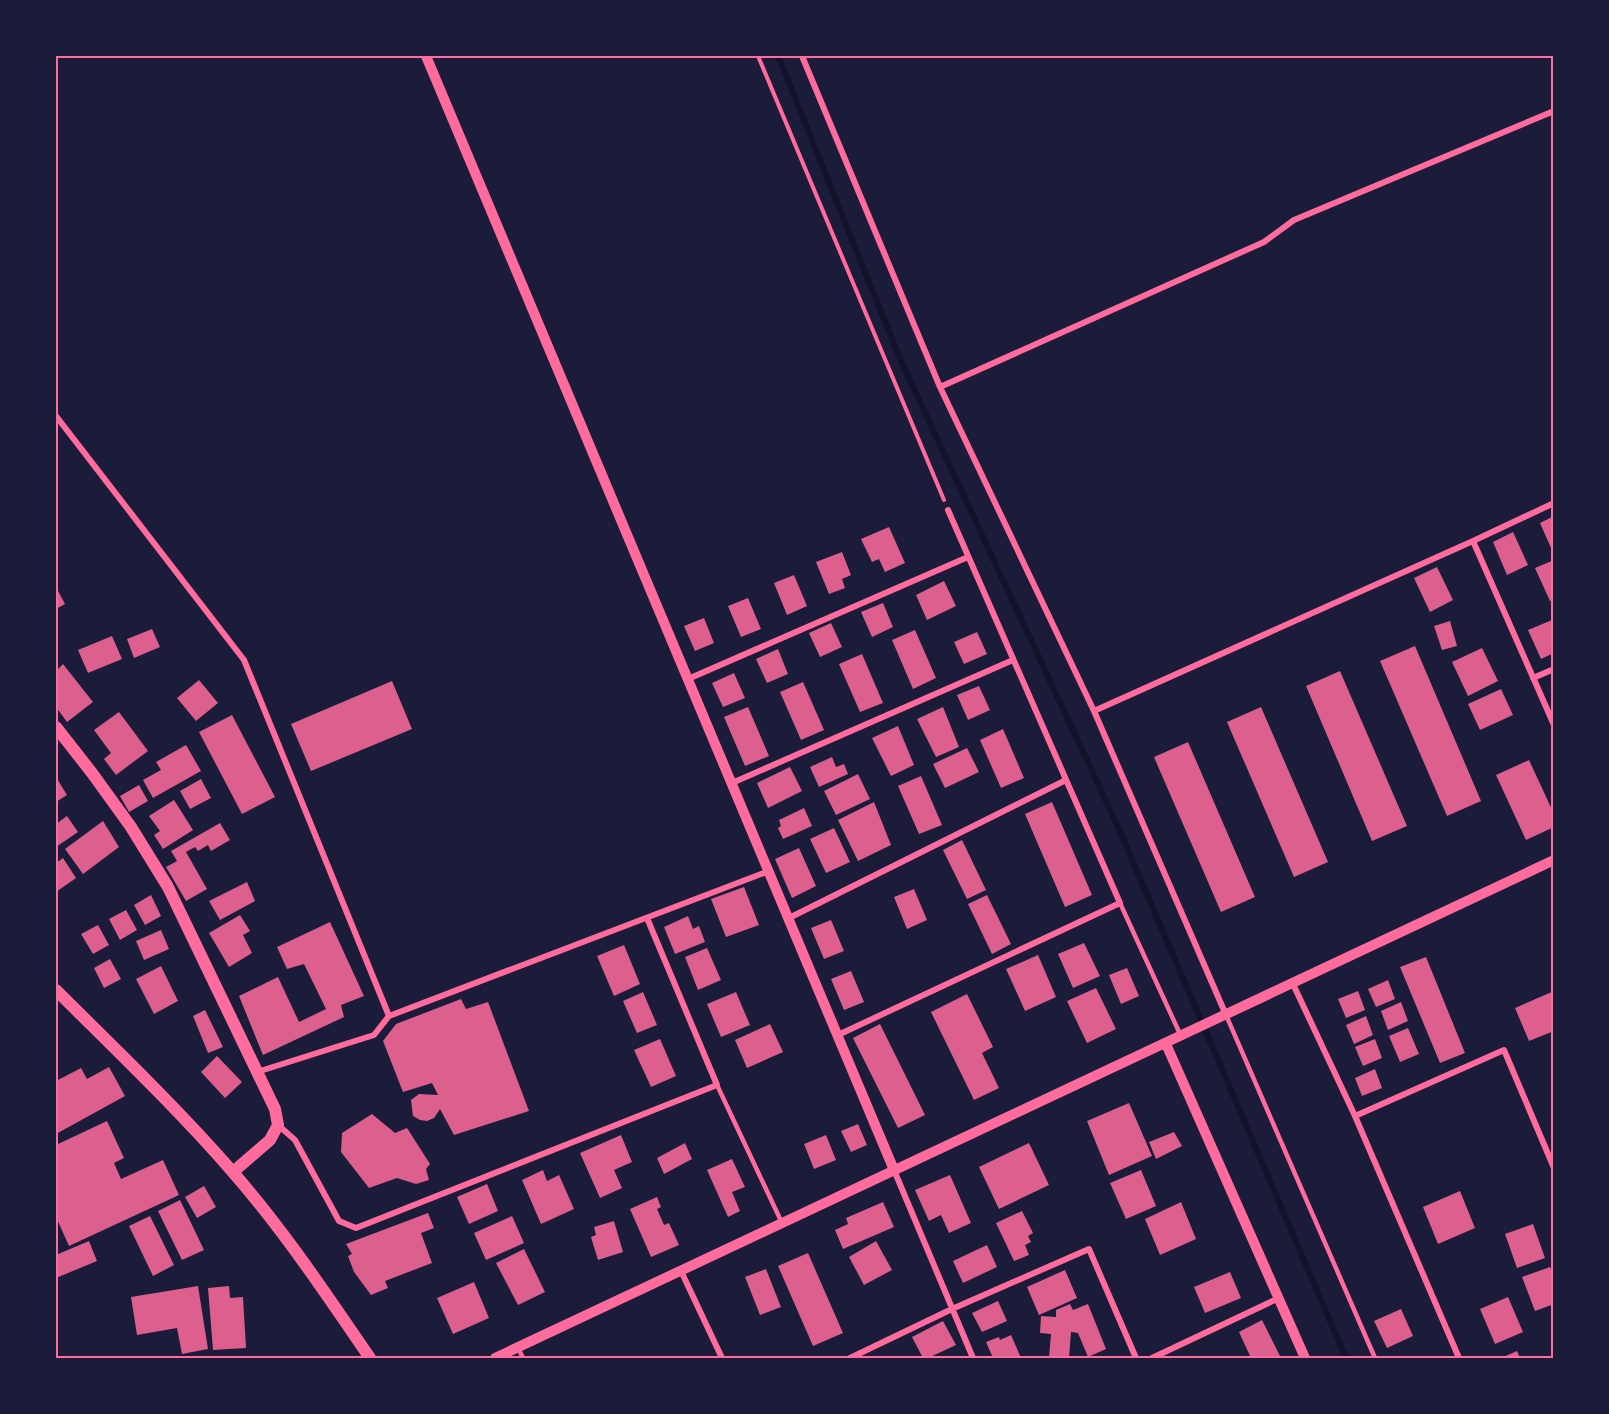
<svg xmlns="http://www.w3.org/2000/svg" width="1609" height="1414" font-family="Manrope,sans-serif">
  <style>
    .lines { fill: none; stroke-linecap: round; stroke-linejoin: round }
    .stream { stroke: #12122b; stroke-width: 6 }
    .building { fill: #dd5f8e }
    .path { stroke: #ff6b9d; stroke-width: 4 }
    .service { stroke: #ff6b9d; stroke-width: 4.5 }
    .minor { stroke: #ff6b9d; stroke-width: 6 }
    .tertiary { stroke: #ff6b9d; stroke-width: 10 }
    .secondary { stroke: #ff6b9d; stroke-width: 12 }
    .neatline { fill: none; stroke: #ff6b9d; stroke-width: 2 }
  </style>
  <rect width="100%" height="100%" fill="#1b1b3a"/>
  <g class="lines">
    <path class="stream" d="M 778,56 L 901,361 L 1118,827 L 1346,1358"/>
  </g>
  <path class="building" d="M 1554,516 L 1554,547 L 1551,548 L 1540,523 Z
    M 889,527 L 905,563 L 885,572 L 879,559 L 872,562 L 861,539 Z
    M 1513,532 L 1528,565 L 1507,575 L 1493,542 Z
    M 842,552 L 851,575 L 842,579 L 845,588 L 829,594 L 816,562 Z
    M 1554,560 L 1554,600 L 1550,601 L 1535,568 Z
    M 1437,567 L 1453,600 L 1430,612 L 1414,578 Z
    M 794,575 L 807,606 L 787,615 L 774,583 Z
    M 944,581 L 956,606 L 927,620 L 916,595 Z
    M 56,587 L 65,604 L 56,609 Z
    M 748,598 L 761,629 L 741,637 L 728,606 Z
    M 883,603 L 893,627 L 872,637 L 861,612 Z
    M 704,618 L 714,643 L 695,651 L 684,626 Z
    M 1552,620 L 1554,653 L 1541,659 L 1528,630 Z
    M 1450,621 L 1457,646 L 1442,650 L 1434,626 Z
    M 831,623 L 842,647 L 820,657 L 809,633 Z
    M 152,629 L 160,647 L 134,658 L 127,639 Z
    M 915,630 L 936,678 L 913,689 L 892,640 Z
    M 977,632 L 987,654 L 964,664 L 954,642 Z
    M 112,636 L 122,659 L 88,673 L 78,650 Z
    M 1415,646 L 1481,801 L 1447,816 L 1380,661 Z
    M 1482,648 L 1498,681 L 1468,696 L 1452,662 Z
    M 778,649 L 788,674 L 767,683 L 756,659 Z
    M 862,654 L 883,703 L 860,712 L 839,664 Z
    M 63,664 L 93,702 L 67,722 L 56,707 L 56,671 Z
    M 1340,671 L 1407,826 L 1372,841 L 1306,686 Z
    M 734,673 L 745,698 L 723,707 L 712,683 Z
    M 199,680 L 218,703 L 196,721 L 177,698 Z
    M 392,681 L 412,729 L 311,771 L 291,724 Z
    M 803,682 L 824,730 L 801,740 L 780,692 Z
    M 979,686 L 990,710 L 968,720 L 957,695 Z
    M 1501,689 L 1513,715 L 1480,730 L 1468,704 Z
    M 748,707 L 769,756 L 745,766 L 724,717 Z
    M 943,707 L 959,747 L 936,757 L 917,719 Z
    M 1261,707 L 1328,862 L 1294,877 L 1227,722 Z
    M 119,712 L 148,751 L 116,775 L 104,759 L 111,753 L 94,730 Z
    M 232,715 L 275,797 L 242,814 L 199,732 Z
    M 898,726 L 914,765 L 891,776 L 872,738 Z
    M 1003,729 L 1024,778 L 1001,788 L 980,740 Z
    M 1188,742 L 1255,897 L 1221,912 L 1154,757 Z
    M 186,745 L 201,771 L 153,798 L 143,780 L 161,770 L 156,762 Z
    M 967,748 L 979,772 L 945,788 L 933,764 Z
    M 832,757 L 836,767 L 844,764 L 848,774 L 819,787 L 810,767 Z
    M 1529,760 L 1554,814 L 1554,827 L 1526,840 L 1496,775 Z
    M 790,767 L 802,791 L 768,808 L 757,783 Z
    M 858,774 L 870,799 L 836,815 L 824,791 Z
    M 921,776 L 942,825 L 919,834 L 898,786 Z
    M 56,777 L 67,795 L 56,802 Z
    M 201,779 L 211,798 L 190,809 L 180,791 Z
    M 139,785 L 148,801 L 129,812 L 120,796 Z
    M 174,800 L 193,830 L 163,849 L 154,835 L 160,831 L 149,816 Z
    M 874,802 L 891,845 L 858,861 L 838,820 Z
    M 1052,802 L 1092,895 L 1065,907 L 1025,814 Z
    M 804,808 L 812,826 L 783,839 L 778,828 L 781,826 L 779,820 Z
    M 67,816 L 78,832 L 56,847 L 56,824 Z
    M 103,821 L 119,847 L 83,874 L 65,849 Z
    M 220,823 L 230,840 L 211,851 L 208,845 L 198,851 L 195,847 L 186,852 L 207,889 L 186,901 L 166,867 L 177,861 L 171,851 Z
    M 834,828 L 850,862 L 826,873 L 810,839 Z
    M 962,840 L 986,890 L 967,899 L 943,850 Z
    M 799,848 L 816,886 L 792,898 L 775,859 Z
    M 63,858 L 76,878 L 56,892 L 56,863 Z
    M 247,882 L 255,901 L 220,920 L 209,901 Z
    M 744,887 L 759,925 L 726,937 L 711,899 Z
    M 914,889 L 927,920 L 907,929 L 894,897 Z
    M 151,895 L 161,916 L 145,925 L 134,905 Z
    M 987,895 L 1011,944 L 992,954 L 968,904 Z
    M 126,910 L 137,930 L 120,940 L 109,919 Z
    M 240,915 L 250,931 L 243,935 L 252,953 L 229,967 L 209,933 Z
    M 688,916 L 693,929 L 699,926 L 705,942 L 675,954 L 664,927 Z
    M 831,920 L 844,951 L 824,959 L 811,928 Z
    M 330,922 L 364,996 L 341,1005 L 344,1017 L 263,1055 L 239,996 L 278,977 L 299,1022 L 326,1009 L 304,964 L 287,969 L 277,947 Z
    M 98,925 L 109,945 L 93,954 L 81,934 Z
    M 161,930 L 169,949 L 144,960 L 136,941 Z
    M 1084,943 L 1100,976 L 1073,988 L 1058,954 Z
    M 624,945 L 640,984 L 614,996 L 597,956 Z
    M 707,948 L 721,980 L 698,990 L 685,957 Z
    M 1038,955 L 1056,997 L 1025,1011 L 1006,969 Z
    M 1426,957 L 1465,1053 L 1440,1063 L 1400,967 Z
    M 110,959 L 121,979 L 104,988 L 94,968 Z
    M 161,966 L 178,1001 L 154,1014 L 136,979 Z
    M 1127,968 L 1139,996 L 1121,1004 L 1109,975 Z
    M 851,971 L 864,1002 L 844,1010 L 831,979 Z
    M 1388,980 L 1395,999 L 1376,1007 L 1368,989 Z
    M 1096,988 L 1116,1029 L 1087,1043 L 1067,1001 Z
    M 1358,991 L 1365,1010 L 1346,1018 L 1338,999 Z
    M 1554,991 L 1554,1031 L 1529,1041 L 1515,1008 Z
    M 643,992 L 657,1025 L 637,1033 L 623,1001 Z
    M 736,992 L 750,1025 L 721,1037 L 707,1004 Z
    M 967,994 L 993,1047 L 982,1053 L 999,1088 L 974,1100 L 931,1012 Z
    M 461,999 L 466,1009 L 488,1002 L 529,1111 L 454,1135 L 440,1109 L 434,1118 L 427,1121 L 420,1120 L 413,1116 L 411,1100 L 419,1094 L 438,1095 L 432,1083 L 403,1092 L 383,1041 L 396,1024 Z
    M 1401,1002 L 1408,1021 L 1388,1030 L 1381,1011 Z
    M 205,1010 L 223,1047 L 208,1053 L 193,1016 Z
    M 1366,1016 L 1373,1035 L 1354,1044 L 1346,1025 Z
    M 770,1024 L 783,1052 L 747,1068 L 735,1040 Z
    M 880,1024 L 925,1115 L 898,1128 L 853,1038 Z
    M 1408,1028 L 1419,1054 L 1400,1062 L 1389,1036 Z
    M 660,1039 L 676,1076 L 651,1087 L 634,1050 Z
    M 1375,1039 L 1382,1058 L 1363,1066 L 1355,1047 Z
    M 217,1056 L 242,1082 L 225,1098 L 201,1072 Z
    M 109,1067 L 125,1096 L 56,1134 L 56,1081 L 81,1068 L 87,1079 Z
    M 1375,1069 L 1382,1088 L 1362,1096 L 1355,1078 Z
    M 1129,1103 L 1152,1156 L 1109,1175 L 1087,1121 Z
    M 372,1114 L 395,1133 L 407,1128 L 430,1164 L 426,1169 L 429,1180 L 416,1184 L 397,1178 L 369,1188 L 341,1152 L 342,1133 Z
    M 107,1121 L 124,1158 L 114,1163 L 121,1179 L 163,1160 L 179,1195 L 69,1246 L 56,1217 L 56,1145 Z
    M 858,1124 L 867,1145 L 851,1152 L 841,1131 Z
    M 1174,1132 L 1182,1146 L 1156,1159 L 1149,1142 Z
    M 621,1135 L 632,1162 L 614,1170 L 622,1188 L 600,1198 L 580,1153 Z
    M 826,1135 L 836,1160 L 814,1169 L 804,1144 Z
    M 685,1143 L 692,1159 L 664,1174 L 657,1158 Z
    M 1029,1143 L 1049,1185 L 999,1209 L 979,1167 Z
    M 732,1159 L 745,1187 L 732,1192 L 740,1211 L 728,1217 L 707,1170 Z
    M 543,1170 L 547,1181 L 559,1175 L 574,1209 L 541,1224 L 522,1180 Z
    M 1141,1170 L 1156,1206 L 1126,1219 L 1110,1183 Z
    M 950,1175 L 971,1223 L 949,1233 L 941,1215 L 929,1221 L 915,1190 Z
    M 487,1184 L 498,1211 L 469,1224 L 457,1197 Z
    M 204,1186 L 216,1207 L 197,1218 L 185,1197 Z
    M 1460,1191 L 1475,1228 L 1438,1244 L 1423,1207 Z
    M 657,1197 L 661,1207 L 657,1209 L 664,1225 L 669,1223 L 679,1245 L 651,1257 L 630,1209 Z
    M 180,1200 L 204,1250 L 182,1260 L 158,1211 Z
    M 883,1202 L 894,1227 L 843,1249 L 835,1230 L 848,1224 L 846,1218 Z
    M 1181,1202 L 1196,1239 L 1160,1255 L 1145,1219 Z
    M 1022,1211 L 1033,1233 L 1028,1236 L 1031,1242 L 1025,1245 L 1029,1255 L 1014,1261 L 996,1223 Z
    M 428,1213 L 434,1228 L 421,1233 L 432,1263 L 385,1281 L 388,1288 L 371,1295 L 354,1272 L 348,1256 L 352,1254 L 346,1244 Z
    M 150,1216 L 174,1265 L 153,1276 L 129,1226 Z
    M 512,1216 L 524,1243 L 486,1260 L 474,1233 Z
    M 614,1221 L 623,1252 L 598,1260 L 591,1237 L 596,1235 L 594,1227 Z
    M 1533,1224 L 1545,1258 L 1517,1268 L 1505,1234 Z
    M 89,1241 L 97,1261 L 56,1278 L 56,1255 Z
    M 876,1241 L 892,1270 L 864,1285 L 849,1257 Z
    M 987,1245 L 997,1267 L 963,1283 L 953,1261 Z
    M 524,1249 L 545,1292 L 518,1305 L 496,1263 Z
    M 808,1253 L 843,1333 L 813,1346 L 778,1266 Z
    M 1550,1267 L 1554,1276 L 1554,1304 L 1535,1311 L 1522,1277 Z
    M 766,1269 L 781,1307 L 760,1315 L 745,1277 Z
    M 1065,1270 L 1077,1298 L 1039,1315 L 1027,1287 Z
    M 1230,1272 L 1241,1298 L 1205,1313 L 1194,1287 Z
    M 474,1282 L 489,1318 L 453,1334 L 437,1298 Z
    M 198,1286 L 208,1349 L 182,1354 L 177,1328 L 137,1335 L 131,1297 Z
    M 229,1286 L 230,1298 L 243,1297 L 246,1348 L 213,1350 L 208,1288 Z
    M 1508,1297 L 1523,1332 L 1495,1344 L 1480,1309 Z
    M 998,1301 L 1007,1321 L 982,1332 L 972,1313 Z
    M 1070,1304 L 1073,1310 L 1088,1304 L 1106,1349 L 1088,1357 L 1078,1333 L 1071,1332 L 1069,1358 L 1049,1357 L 1051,1334 L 1040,1333 L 1041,1316 L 1056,1317 L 1056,1310 Z
    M 1401,1309 L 1413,1336 L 1387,1348 L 1374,1321 Z
    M 1262,1320 L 1281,1358 L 1251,1358 L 1239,1332 Z
    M 943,1321 L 956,1345 L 928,1358 L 923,1358 L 912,1337 Z
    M 1011,1335 L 1021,1358 L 993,1358 L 986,1342 L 999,1337 L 1000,1340 Z
    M 1517,1351 L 1520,1358 L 1501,1358 Z"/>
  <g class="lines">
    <path class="path" d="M 758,56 L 944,500"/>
    <path class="service" d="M 1120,903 L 1180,1034
      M 1226,1015 L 1375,1358
      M 717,1085 L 782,1223
      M 518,1348 L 523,1358"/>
    <path class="minor" d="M 802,56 L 940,387 L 1094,711 L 1226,1015
      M 940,387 L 1264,242 L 1294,220 L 1554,111
      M 56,416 L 244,660 L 389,1016 L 769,871
      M 1473,541 L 1554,725
      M 1533,678 L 1554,669
      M 688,679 L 968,557
      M 1094,711 L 1473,541 L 1554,503
      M 732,783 L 1013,660
      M 789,918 L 1066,780
      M 1293,984 L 1355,1116 L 1459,1358
      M 838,1035 L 1120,903 L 948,510
      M 257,1072 L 374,1035 L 389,1016
      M 1355,1116 L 1504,1050 L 1554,1168
      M 278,1125 L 295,1140 L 339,1221 L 356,1228 L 717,1085 L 647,918
      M 894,1170 L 973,1358
      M 681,1271 L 722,1358
      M 850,1358 L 952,1309 L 1089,1249 L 1136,1358
      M 1152,1358 L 1279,1298"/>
    <path class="tertiary" d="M 426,56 L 894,1170
      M 1166,1044 L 1305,1358
      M 495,1358 L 1554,860"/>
    <path class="secondary" d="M 56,727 L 92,773 L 131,827 L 168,887 L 275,1109 L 278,1125 L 270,1140 L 233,1172
      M 56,990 C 115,1049 176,1107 231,1170 C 283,1229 326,1294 370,1358"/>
  </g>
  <rect width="1609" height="1414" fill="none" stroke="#1b1b3a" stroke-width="114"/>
  <rect x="57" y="57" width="1495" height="1300" class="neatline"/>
</svg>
